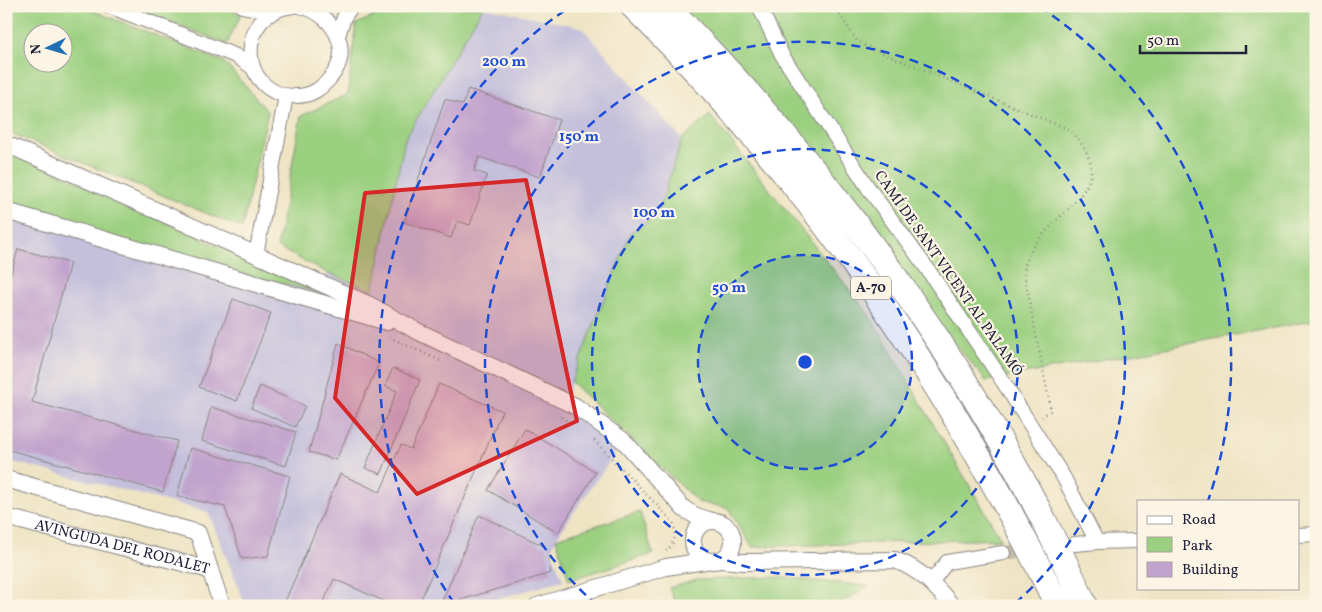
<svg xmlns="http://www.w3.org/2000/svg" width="1322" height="612" font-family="Vollkorn,serif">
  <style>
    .industrial { fill: #c4c0db }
    .green { fill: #9cd081; stroke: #5f795e; fill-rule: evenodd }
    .building { fill: #c2a3cd }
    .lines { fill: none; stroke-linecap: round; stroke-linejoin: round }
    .minor-tunnel { stroke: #c5bda9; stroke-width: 14; stroke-dasharray: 14 7; stroke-linecap: butt }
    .minor-casing { stroke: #888380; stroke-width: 16 }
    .tertiary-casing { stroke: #888380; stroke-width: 18 }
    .motorway-casing { stroke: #888380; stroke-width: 27 }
    .path { stroke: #888380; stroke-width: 2.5; stroke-dasharray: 1 4; stroke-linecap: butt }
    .minor { stroke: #fff; stroke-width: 14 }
    .tertiary { stroke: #fff; stroke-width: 16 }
    .motorway { stroke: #fff; stroke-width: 25 }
    .marked { fill: #d62828; fill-opacity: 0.2; stroke: #d62828; stroke-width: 4; stroke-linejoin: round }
    .ring { fill: none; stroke: #1d4ed8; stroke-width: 2.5; stroke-dasharray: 9 6 }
    .labels { text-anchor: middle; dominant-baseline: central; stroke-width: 4.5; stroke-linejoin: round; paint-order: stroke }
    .shield { fill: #fcf5e5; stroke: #63616e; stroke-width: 1 }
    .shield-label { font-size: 14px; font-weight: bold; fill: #22223b }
    .street-label { font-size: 15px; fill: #22223b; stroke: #fcf5e5 }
    .centre { fill: #1d4ed8; stroke: #fcf5e5; stroke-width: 2.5 }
    .ring-label { font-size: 15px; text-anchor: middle; font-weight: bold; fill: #1d4ed8; stroke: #fcf5e5; stroke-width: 4.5; stroke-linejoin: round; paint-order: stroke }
  </style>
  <rect width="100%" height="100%" fill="#fcf5e5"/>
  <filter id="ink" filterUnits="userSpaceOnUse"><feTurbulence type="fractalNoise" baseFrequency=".02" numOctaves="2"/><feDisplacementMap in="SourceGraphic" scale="10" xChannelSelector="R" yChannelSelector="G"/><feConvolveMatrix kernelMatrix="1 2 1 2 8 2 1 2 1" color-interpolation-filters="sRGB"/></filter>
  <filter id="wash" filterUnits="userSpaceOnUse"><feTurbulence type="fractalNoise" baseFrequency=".0096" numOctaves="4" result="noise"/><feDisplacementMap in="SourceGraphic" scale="20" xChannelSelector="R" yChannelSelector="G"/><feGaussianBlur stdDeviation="1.12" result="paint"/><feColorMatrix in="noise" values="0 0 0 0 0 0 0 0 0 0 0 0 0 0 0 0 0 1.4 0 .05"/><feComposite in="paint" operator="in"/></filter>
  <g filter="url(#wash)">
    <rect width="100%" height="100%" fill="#eee4c4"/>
    <path class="industrial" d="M 483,7 L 581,27 L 682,139 L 657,216 L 631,232 L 562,406 L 618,449 L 556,538 L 551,550 L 563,580 L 474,606 L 246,606 L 208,512 L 6,460 L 6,212 L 323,294 L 327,273 L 373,290 L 405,139 Z"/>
    <path class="green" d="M 6,6 L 81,6 L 224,62 L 268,112 L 242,228 L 6,131 ZM 62,32 L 62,62 L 32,62 L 32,32 Z
      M 131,6 L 221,6 L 241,14 L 227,44 Z
      M 398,6 L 483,7 L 405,139 L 373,290 L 327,273 L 277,247 L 301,116 L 348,94 L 356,24 Z
      M 674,6 L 1316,6 L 1316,320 L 986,381 Z
      M 710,115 L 868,313 L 1001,539 L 752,547 L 728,508 L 698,502 L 571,382 L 631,232 L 657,216 L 682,139 Z
      M 6,149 L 323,294 L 6,212 Z
      M 640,512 L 653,554 L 569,580 L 556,538 Z
      M 777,577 L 869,586 L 836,606 L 677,606 L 669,588 L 697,580 Z"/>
    <g id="blocks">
      <path class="building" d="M 468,89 L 559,120 L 540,177 L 479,157 L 474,171 L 487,175 L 470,225 L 457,221 L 451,238 L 404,222 L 445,99 L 463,105 Z
        M 18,249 L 70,263 L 32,402 L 177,441 L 163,492 L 6,449 L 6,292 Z
        M 233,299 L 271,313 L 237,401 L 199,387 Z
        M 338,343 L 379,363 L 336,460 L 309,452 Z
        M 393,368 L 420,380 L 381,474 L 365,468 L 397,391 L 385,386 Z
        M 439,384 L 502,411 L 418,606 L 395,606 L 334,579 L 322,606 L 283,606 L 340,474 L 380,492 L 401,445 L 411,449 Z
        M 260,386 L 305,406 L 295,427 L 251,408 Z
        M 211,407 L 296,432 L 286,466 L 202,441 Z
        M 525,429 L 596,472 L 558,533 L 488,490 Z
        M 190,448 L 290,476 L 268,556 L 242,559 L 225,507 L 177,496 Z
        M 479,515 L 546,547 L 551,573 L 440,606 Z"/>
    </g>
  </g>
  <g filter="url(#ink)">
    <use href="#blocks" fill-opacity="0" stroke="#888380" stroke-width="1"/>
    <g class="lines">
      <path class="minor-tunnel" d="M 1003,553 L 1062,546"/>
      <g class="minor-casing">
        <path id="minor" d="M 109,6 L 236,56 L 252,67
          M 242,6 L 273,12
          M 293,6 C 234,12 238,97 296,96 C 311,96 321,89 331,77 C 355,49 331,12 299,6
          M 759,6 L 782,55 L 869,189 L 926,267 L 1002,380 L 1064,478 L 1097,542 L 1075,544
          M 338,36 L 344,17 L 352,6
          M 256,255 L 286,96
          M 1298,535 L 1316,534
          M 1097,542 L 1138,541
          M 932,581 L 947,562 L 1003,553"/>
      </g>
      <g class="tertiary-casing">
        <g id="tertiary">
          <path d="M 6,144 L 370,305 L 415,330 L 575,406 L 624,441 L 684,509 L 696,516 L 712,521"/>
          <path d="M 6,211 L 387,322"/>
          <path d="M 6,479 L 198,533 L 222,606"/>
          <path id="s1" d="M 6,517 L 210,570"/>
          <circle cx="713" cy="541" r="20"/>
          <path d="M 722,560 L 743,562 L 895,560 C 921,570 935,585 952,606"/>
          <path d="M 537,606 L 666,567 L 705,561"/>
        </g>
      </g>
      <g class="motorway-casing">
        <path id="motorway" d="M 633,6 C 809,179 950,385 1058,606
          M 666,6 C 836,177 986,385 1085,606"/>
      </g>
      <path class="path" d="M 834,6 L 857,41 L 868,47 L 1068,129 C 1133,190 1041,211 1025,265 C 1024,270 1025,278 1026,284 L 1051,410 L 1042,417
        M 838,12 L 864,6
        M 389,337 L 443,362
        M 561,417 L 573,425
        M 594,440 L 673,522 C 676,534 676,542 666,551"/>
      <use href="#minor" class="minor"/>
      <use href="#tertiary" class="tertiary"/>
      <use href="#motorway" class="motorway"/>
    </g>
  </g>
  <path class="marked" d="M 526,180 L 577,421 L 417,494 L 335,398 L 365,193 Z"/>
  <circle cx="805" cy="362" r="107" fill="#1d4ed8" fill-opacity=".12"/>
  <g class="ring">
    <circle cx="805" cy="362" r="107"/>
    <circle cx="805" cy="362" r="213"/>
    <path d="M597 605A320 320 0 1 1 1013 605"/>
    <path d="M454 603A426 426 0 0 1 570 7M1040 7A426 426 0 0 1 1208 501"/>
  </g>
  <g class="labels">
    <rect class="shield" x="851" y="276.5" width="40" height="23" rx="4"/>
    <g class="shield-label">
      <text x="871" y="288">A-70</text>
    </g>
    <g class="street-label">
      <text transform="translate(948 274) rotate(55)">CAMÍ DE SANT VICENT AL PALAMÓ</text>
      <text stroke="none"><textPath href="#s1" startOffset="120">AVINGUDA DEL RODALET</textPath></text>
    </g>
  </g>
  <circle cx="805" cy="362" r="8" class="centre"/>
  <g class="ring-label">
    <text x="504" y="66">200 m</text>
    <text x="579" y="141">150 m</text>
    <text x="654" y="217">100 m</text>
    <text x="729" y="292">50 m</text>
  </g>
  <rect width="1322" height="612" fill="none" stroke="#fcf5e5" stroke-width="25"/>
  <rect x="1137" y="500" width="162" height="90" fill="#fcf5e5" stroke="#a5a1a1"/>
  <rect x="1147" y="516" width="25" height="8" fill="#ffffff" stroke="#a5a1a1"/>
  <text x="1182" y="524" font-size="15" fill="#22223b">Road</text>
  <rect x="1147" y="537" width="25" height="15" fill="#9cd081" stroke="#a5a1a1"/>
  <text x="1182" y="550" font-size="15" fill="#22223b">Park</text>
  <rect x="1147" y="562" width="25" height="15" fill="#c2a3cd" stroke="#a5a1a1"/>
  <text x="1182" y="574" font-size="15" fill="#22223b">Building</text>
  <g transform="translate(48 48) rotate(265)"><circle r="24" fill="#fcf5e5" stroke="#a5a1a1"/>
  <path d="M0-4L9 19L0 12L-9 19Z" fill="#1f6fb2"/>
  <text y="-8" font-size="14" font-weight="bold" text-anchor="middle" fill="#22223b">N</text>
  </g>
  <path d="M1140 45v8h106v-8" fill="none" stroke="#22223b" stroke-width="2.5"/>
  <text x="1147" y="45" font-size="15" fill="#22223b" stroke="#fcf5e5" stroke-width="4" paint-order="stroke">50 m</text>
</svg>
